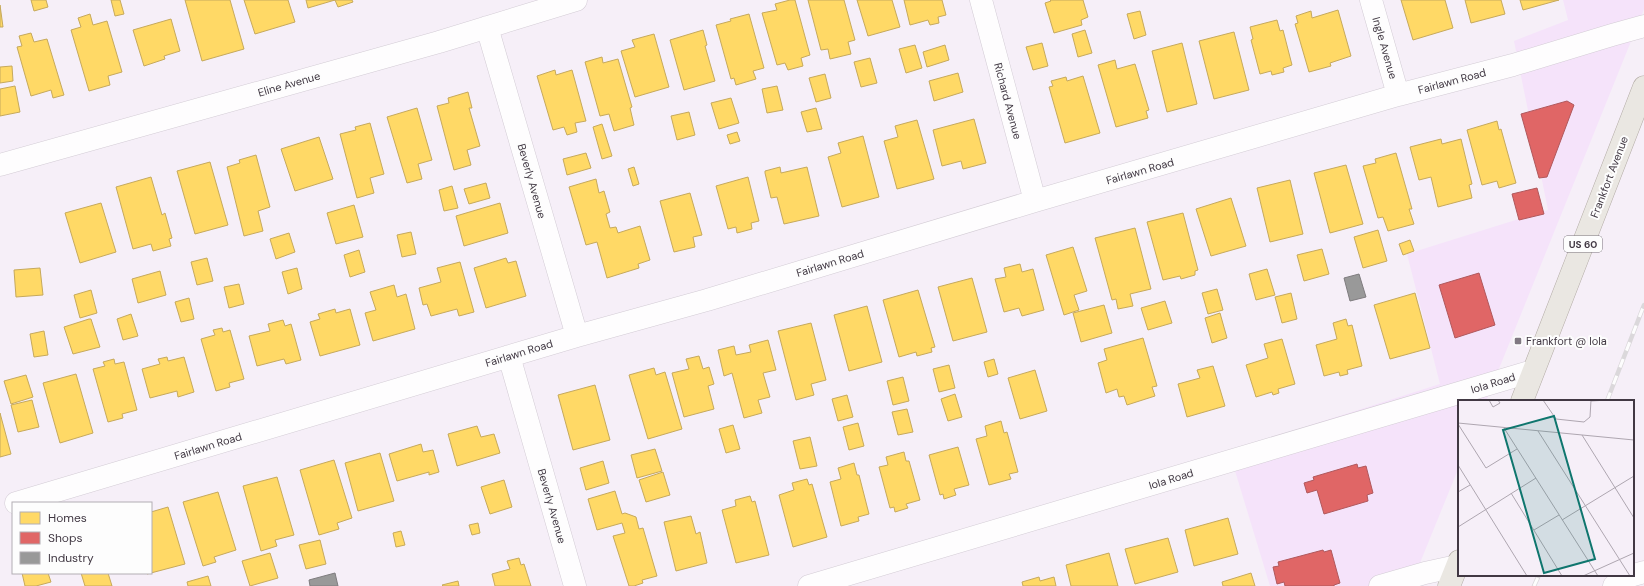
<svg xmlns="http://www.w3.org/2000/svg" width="1644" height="586" font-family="'DM Sans',sans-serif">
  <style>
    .built { fill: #f5e3fa }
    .homes { fill: #ffd966; stroke: #c6a95c }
    .shops { fill: #e06666; stroke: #b0585c }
    .industry { fill: #999; stroke: #7f7c7f }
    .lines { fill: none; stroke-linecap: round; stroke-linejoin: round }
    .minor-casing { stroke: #d3ccd5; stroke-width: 23 }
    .major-casing { stroke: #b4ada7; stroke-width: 23 }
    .minor { stroke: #fefdfe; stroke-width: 22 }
    .major { stroke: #eae7e2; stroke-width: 22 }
    .rail-casing { stroke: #dbd8db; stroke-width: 4.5 }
    .rail { stroke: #fdfdfd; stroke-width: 3; stroke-dasharray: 9; stroke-linecap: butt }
    .poi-dot { fill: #807882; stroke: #fdfdfd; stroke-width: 1.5 }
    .labels { text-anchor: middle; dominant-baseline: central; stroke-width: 4; stroke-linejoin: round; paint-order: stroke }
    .shield { fill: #fdfdfd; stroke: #79737b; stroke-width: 1 }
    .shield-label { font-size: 10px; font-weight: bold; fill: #413843 }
    .street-label { font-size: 11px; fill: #413843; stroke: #fdfdfd }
    .poi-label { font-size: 11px; fill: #413843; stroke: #fdfdfd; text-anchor: start }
    .inset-road { fill: none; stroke: #aea6b0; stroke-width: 1 }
    .view { fill: #0f766e; fill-opacity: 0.15; stroke: #0f766e; stroke-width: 2 }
    .inset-edge { fill: none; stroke: #413843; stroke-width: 2 }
  </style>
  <rect width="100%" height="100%" fill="#f6eff8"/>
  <path class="built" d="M 1563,0 L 1644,0 L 1644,9 L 1486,401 L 1459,401 L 1459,467 L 1411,585 L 1407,586 L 1270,586 L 1229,451 L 1440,384 L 1407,254 L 1548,210 L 1514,41 L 1568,20 Z"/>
  <path class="homes" d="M 31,0 L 46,0 L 48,7 L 34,11 Z
    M 111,0 L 120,0 L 124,14 L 115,16 Z
    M 185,0 L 230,0 L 244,49 L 202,61 Z
    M 244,0 L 288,0 L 295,22 L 255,34 Z
    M 306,0 L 335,0 L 308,8 Z
    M 335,0 L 352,0 L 353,2 L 338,7 Z
    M 790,0 L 795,0 L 810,55 L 801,58 L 803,66 L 788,70 L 785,63 L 777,65 L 762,13 L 777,10 L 775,4 Z
    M 808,0 L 844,0 L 855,40 L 848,42 L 851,54 L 830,59 L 828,49 L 821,50 Z
    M 857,0 L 892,0 L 900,27 L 868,36 Z
    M 904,0 L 942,0 L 946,15 L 938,17 L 939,23 L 930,25 L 928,20 L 910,25 Z
    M 1050,0 L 1083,0 L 1088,17 L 1081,20 L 1082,25 L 1054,33 L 1045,3 L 1051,1 Z
    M 1401,0 L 1445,0 L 1453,28 L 1413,40 Z
    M 1465,0 L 1501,0 L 1505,14 L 1471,23 Z
    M 1520,0 L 1559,0 L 1523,10 Z
    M 0,5 L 3,27 L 0,27 Z
    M 1338,10 L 1351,56 L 1330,63 L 1331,66 L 1309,72 L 1295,24 L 1298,23 L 1296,16 L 1311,11 L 1312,18 Z
    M 1140,11 L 1146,35 L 1134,39 L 1127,14 Z
    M 90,14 L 93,25 L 107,21 L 122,72 L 108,76 L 110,85 L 89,91 L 71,30 L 81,27 L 78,18 Z
    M 749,14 L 764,68 L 753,71 L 756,79 L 736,85 L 734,78 L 731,79 L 716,25 L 731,21 L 730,19 Z
    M 171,19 L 180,51 L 164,56 L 165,59 L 144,66 L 133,30 Z
    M 1277,20 L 1280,31 L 1283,30 L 1292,65 L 1283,68 L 1284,72 L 1272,75 L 1271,71 L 1260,74 L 1251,40 L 1253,39 L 1250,27 Z
    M 703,30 L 707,45 L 705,46 L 715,81 L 684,90 L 670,40 Z
    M 1085,30 L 1092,53 L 1078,57 L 1072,34 Z
    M 1234,32 L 1249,90 L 1214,99 L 1199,41 Z
    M 31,33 L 34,42 L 47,39 L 64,95 L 53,98 L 51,90 L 31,96 L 17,47 L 22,46 L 19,36 Z
    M 654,34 L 669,87 L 635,97 L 621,51 L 635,47 L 632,40 Z
    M 1042,43 L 1048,66 L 1033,70 L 1026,47 Z
    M 1182,43 L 1197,104 L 1167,112 L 1152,51 Z
    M 915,45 L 922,68 L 906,73 L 899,49 Z
    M 945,45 L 949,60 L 927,67 L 923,52 Z
    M 602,57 L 603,63 L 618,59 L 632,107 L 630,108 L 634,125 L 614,131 L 609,114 L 600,116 L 585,62 Z
    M 870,58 L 877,83 L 861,87 L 854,62 Z
    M 1115,60 L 1117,69 L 1135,64 L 1149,110 L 1146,111 L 1148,118 L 1116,127 L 1098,65 Z
    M 12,66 L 13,81 L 0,83 L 0,67 Z
    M 555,70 L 556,75 L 572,70 L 586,121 L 575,123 L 577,132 L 567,135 L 564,127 L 553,130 L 537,76 Z
    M 958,73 L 963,92 L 934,101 L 929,81 Z
    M 825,74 L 831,98 L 816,102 L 809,78 Z
    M 1083,76 L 1100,133 L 1065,143 L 1049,87 L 1053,86 L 1051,81 L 1066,77 L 1067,81 Z
    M 15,86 L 20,112 L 0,116 L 0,89 Z
    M 777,86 L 783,110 L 767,113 L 762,89 Z
    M 468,92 L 472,108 L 469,108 L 480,146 L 467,150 L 471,165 L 454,170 L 437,106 L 449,103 L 448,98 Z
    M 731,98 L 739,123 L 719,129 L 711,103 Z
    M 417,108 L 432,160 L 418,164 L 422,179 L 407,183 L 387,117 Z
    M 816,108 L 822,129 L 807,132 L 801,112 Z
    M 689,112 L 695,135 L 677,140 L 671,116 Z
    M 974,119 L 986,163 L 963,169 L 961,161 L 942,166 L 933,130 Z
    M 917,120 L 934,179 L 897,189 L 884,141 L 898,137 L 895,126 Z
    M 1497,121 L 1499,130 L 1501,129 L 1516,183 L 1499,188 L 1497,181 L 1482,185 L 1467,130 Z
    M 370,123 L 384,174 L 370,178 L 374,193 L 357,198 L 340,134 L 356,130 L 355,127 Z
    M 602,124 L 612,156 L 602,159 L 593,127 Z
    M 737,132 L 740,141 L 730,144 L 727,135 Z
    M 863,136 L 879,197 L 842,207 L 828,157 L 841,153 L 838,143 Z
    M 319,137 L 333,179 L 295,191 L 281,149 Z
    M 1441,139 L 1442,144 L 1461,139 L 1472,184 L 1469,185 L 1472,198 L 1438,207 L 1431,177 L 1419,180 L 1410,147 Z
    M 586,153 L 591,168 L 567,175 L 563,159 Z
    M 1396,153 L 1412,209 L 1409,209 L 1414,224 L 1388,231 L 1383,217 L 1378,218 L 1363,166 L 1376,163 L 1375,159 Z
    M 256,155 L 270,207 L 258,211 L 263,231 L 244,236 L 227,167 L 240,163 L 239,160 Z
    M 210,162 L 228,225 L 195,234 L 177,171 Z
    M 1346,165 L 1363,224 L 1330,233 L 1314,173 Z
    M 634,167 L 639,184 L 633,186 L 628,169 Z
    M 780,167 L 781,173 L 807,167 L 819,216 L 784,224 L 777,197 L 771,198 L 765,173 L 765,171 Z
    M 151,177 L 162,215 L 165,213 L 172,238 L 169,239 L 171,246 L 153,251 L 151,244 L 133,249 L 116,187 Z
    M 748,177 L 759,221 L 751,223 L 752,229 L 737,233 L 736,227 L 728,229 L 716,186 Z
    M 596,179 L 599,193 L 604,191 L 610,212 L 606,214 L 610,228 L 616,227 L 618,233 L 640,226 L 650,260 L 638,264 L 639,268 L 607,278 L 597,242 L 586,245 L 569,187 Z
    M 1290,180 L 1303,234 L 1270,242 L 1257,188 Z
    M 486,183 L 490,198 L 469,204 L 464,189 Z
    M 452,186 L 458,208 L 444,211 L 439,190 Z
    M 690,193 L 702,235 L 693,237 L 695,247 L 674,252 L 660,201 Z
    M 1231,198 L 1246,246 L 1211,256 L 1196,209 Z
    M 101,203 L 116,252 L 80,263 L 65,213 Z
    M 500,203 L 508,233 L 464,246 L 456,216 Z
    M 354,205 L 363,237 L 336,244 L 327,213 Z
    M 1183,213 L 1198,270 L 1195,271 L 1195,275 L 1181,279 L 1180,276 L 1163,280 L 1147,222 Z
    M 1135,228 L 1151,289 L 1130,294 L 1133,306 L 1118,309 L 1116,299 L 1112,300 L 1095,238 Z
    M 1378,230 L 1387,261 L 1363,268 L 1354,237 Z
    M 411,232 L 416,254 L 402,257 L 397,235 Z
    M 289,233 L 295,252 L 276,259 L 270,239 Z
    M 1410,240 L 1414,251 L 1403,255 L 1399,244 Z
    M 1073,247 L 1087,291 L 1074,295 L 1079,310 L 1064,315 L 1046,255 Z
    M 1322,249 L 1329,274 L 1304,281 L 1297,255 Z
    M 359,250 L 365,272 L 350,277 L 344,255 Z
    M 207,258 L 213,281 L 197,285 L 191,262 Z
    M 506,258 L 508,263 L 516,261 L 526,296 L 486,308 L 474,268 Z
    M 460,262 L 474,312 L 459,316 L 457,309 L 431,316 L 427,304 L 423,305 L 419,288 L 441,282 L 437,268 Z
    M 1020,264 L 1022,272 L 1033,269 L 1044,310 L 1022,316 L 1019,308 L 1004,312 L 995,279 L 1006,277 L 1004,268 Z
    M 40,268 L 43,295 L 16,297 L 14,270 Z
    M 297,268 L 302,289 L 288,294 L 282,272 Z
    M 1267,269 L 1275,295 L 1256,300 L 1249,274 Z
    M 160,271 L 166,295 L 138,303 L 132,279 Z
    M 972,278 L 987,332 L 953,341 L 938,287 Z
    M 239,284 L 244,304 L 229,308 L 224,287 Z
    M 394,285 L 397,297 L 406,294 L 415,329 L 373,341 L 365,313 L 376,310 L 370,292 Z
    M 1217,289 L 1223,310 L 1208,314 L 1202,293 Z
    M 91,290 L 97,313 L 80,318 L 74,295 Z
    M 918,290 L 935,347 L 931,348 L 932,352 L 917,356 L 916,352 L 899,357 L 883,300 Z
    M 1291,293 L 1297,319 L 1282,323 L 1275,297 Z
    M 1415,293 L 1430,348 L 1390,359 L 1374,305 Z
    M 189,298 L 194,319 L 181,322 L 175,302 Z
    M 1165,301 L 1172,323 L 1148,330 L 1141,308 Z
    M 1104,305 L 1112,333 L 1081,342 L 1073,313 Z
    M 867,306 L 882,362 L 849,371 L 834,315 Z
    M 335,309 L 336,313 L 350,309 L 360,345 L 320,356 L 310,322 L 320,319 L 318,314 Z
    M 1220,313 L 1227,338 L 1212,343 L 1205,318 Z
    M 131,314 L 138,336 L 123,340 L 117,319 Z
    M 89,319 L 91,319 L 100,347 L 73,354 L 64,327 Z
    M 1346,319 L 1348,326 L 1352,325 L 1362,366 L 1347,370 L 1348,374 L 1340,376 L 1339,372 L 1324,376 L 1316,345 L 1337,339 L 1333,323 Z
    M 283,320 L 285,326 L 291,324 L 301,360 L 286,364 L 284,359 L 257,366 L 249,336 L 270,331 L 268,324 Z
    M 811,323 L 826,380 L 811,384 L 814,395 L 796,400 L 778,331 Z
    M 222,328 L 223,332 L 230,330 L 244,379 L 229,383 L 230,387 L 216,391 L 201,339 L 215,335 L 213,330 Z
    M 44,331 L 48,355 L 34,357 L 30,334 Z
    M 1143,338 L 1157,386 L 1152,387 L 1155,396 L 1127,405 L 1124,396 L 1119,397 L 1117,389 L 1106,393 L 1098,363 L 1107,360 L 1104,349 Z
    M 1282,339 L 1295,384 L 1278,389 L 1279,393 L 1273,395 L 1272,392 L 1256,397 L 1246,365 L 1268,358 L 1264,344 Z
    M 768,340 L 776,370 L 763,373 L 770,397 L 758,400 L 762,413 L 744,418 L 732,373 L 724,376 L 718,350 L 734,346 L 736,355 L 751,352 L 749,345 Z
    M 699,356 L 703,369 L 709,367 L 714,384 L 708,386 L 714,409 L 684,417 L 672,373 L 689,369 L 686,359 Z
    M 167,357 L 168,361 L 184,357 L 194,392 L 178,397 L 177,391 L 150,398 L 142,369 L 160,364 L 158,359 Z
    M 114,359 L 115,364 L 124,362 L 137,410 L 122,414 L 123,418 L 108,422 L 93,369 L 105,366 L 103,362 Z
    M 994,359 L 998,374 L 988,377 L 984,362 Z
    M 949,365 L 955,388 L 939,392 L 933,369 Z
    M 1213,366 L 1225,406 L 1187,417 L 1178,384 L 1200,378 L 1197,370 Z
    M 654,368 L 656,375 L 665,372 L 682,429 L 648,439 L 629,375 Z
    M 1035,370 L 1047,411 L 1020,419 L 1008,378 Z
    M 76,374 L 93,433 L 60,443 L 43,383 Z
    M 26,375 L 33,397 L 11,404 L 4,381 Z
    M 903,377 L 909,401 L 893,405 L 887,381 Z
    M 595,385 L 610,440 L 573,450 L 558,395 Z
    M 955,394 L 962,417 L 948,421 L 941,399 Z
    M 847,395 L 853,417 L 838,421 L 832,399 Z
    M 32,400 L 39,427 L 18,432 L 11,405 Z
    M 907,409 L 913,432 L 898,435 L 892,412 Z
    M 0,413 L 11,454 L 0,457 Z
    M 1001,421 L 1004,433 L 1007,432 L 1018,472 L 1009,474 L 1011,479 L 989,485 L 976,439 L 987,436 L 985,426 Z
    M 858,423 L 864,446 L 849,450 L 843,427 Z
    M 733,425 L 740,449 L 726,453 L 719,429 Z
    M 477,426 L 481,437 L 494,434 L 500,453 L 457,466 L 448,434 Z
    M 810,437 L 817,466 L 800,469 L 793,441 Z
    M 421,444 L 423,452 L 433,450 L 439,472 L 429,475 L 429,472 L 397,481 L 389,454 Z
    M 958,447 L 969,485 L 954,489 L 956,495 L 944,499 L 943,494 L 940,495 L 929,455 Z
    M 655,449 L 662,471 L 637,478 L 631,455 Z
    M 904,452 L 906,461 L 909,461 L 920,500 L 906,504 L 908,508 L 895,512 L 894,507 L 890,508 L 879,467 L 888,465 L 886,457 Z
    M 380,453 L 394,501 L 358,511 L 345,463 Z
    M 334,460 L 352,518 L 337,523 L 339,529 L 319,535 L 300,470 Z
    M 603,461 L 609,483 L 586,490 L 580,468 Z
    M 854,463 L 857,475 L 859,475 L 869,514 L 858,517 L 859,521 L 841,526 L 830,482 L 841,479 L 838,468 Z
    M 663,472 L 670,495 L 646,502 L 639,480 Z
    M 277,477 L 294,535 L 275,540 L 277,546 L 261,551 L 243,486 Z
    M 807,479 L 809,485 L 812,484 L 827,537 L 793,547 L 779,495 L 794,490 L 792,483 Z
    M 504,480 L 512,507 L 490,514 L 481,487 Z
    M 615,491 L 622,514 L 625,513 L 636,517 L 639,529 L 643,528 L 657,576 L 642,580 L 643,583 L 634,586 L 629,586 L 613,536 L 625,533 L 622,523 L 597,530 L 588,499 Z
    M 218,492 L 236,550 L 214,557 L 216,562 L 203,566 L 183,502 Z
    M 750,496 L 752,502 L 755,501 L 769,555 L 736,563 L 722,510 L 736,506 L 735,500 Z
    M 168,507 L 185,564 L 147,574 L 147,573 L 151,573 L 151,512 Z
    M 691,516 L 696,534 L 700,532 L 707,563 L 676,571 L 664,522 Z
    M 1228,518 L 1238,554 L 1194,566 L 1185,530 Z
    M 478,523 L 480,533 L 472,535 L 469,525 Z
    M 401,531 L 405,545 L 396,547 L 393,533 Z
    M 1168,538 L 1178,572 L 1135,584 L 1125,549 Z
    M 320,540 L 326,564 L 306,569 L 299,545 Z
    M 270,553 L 278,578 L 250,586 L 242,561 Z
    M 1109,553 L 1118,586 L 1071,586 L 1066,565 Z
    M 519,558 L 521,565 L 524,564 L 531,586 L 495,586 L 492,574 L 510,569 L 507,561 Z
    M 22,573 L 48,573 L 51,582 L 36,586 L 25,586 Z
    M 81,573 L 108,573 L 112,586 L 85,586 Z
    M 1251,573 L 1255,586 L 1223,586 L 1222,582 Z
    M 208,576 L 211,586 L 188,586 L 187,582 Z
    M 1039,577 L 1040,581 L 1054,577 L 1056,586 L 1023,586 L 1022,582 Z
    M 458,581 L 459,586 L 443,586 L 442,585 Z"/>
  <path class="shops" d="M 1567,101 L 1574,105 L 1547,177 L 1539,178 L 1521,114 Z
    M 1537,188 L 1544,214 L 1519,220 L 1512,194 Z
    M 1479,273 L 1495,325 L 1455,338 L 1439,285 Z
    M 1357,464 L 1358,468 L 1366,466 L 1373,493 L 1367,495 L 1368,501 L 1324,514 L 1317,490 L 1307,493 L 1304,483 L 1314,480 L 1313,477 Z
    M 1323,550 L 1324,552 L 1331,550 L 1340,583 L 1334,585 L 1334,586 L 1285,586 L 1284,582 L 1277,584 L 1273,567 L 1279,566 L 1278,562 Z"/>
  <path class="industry" d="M 1359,274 L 1366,297 L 1350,301 L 1344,278 Z
    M 335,573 L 338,586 L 310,586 L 309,580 Z"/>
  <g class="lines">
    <g class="minor-casing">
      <path id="minor" d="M 981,0 L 1035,201
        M 1371,0 L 1398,95
        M 487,27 L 577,336
        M 0,165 L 439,42 L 576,0
        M 509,356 L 575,586
        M 16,503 L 577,336 L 707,300 L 1035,201 L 1398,95 L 1513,65 L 1612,35 L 1644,26
        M 809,586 L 1533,371
        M 1380,586 L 1425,573 L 1457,566
        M 1614,586 L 1623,578 L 1644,572"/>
    </g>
    <g class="major-casing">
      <path id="major" d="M 1522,401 L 1644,87
        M 1449,586 L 1459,561"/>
    </g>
    <use href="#minor" class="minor"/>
    <use href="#major" class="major"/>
    <g class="rail-casing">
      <path id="rail" d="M 1607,401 L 1644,305
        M 1534,586 L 1539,575"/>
    </g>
    <use href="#rail" class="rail"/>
  </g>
  <rect class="poi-dot" x="1514" y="337" width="8" height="8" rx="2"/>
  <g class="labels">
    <rect class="shield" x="1564" y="236" width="38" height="16" rx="3"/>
    <g class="shield-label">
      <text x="1583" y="244">US 60</text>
    </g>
    <g class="street-label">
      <text transform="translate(1385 48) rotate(74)">Ingle Avenue</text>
      <text transform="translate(1452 81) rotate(-15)">Fairlawn Road</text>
      <text transform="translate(289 84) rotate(-16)">Eline Avenue</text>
      <text transform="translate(1008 101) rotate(75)">Richard Avenue</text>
      <text transform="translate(1140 171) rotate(-16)">Fairlawn Road</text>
      <text transform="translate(1609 177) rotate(-69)">Frankfort Avenue</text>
      <text transform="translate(532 181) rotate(74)">Beverly Avenue</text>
      <text transform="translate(830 263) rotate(-17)">Fairlawn Road</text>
      <text transform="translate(519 353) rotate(-17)">Fairlawn Road</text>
      <text transform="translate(1493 383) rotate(-17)">Iola Road</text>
      <text transform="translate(208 446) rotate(-17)">Fairlawn Road</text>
      <text transform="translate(1171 479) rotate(-17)">Iola Road</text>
      <text transform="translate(552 506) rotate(74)">Beverly Avenue</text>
    </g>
    <g class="poi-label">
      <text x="1526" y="341">Frankfort @ Iola</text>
    </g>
  </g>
  <g transform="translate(1458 400)">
    <rect width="176" height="176" fill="#f6eff8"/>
    <path class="inset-road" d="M 31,0 L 35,7 L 42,3 L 40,0M 85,0 L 98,19 L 126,22 L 132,17 L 133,0M 133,1 L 150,0M 0,23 L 176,40M 0,24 L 28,68 L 59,49M 46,28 L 140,176M 80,31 L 172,176M 124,35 L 176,118M 0,65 L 69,176M 0,92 L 12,85M 53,93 L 104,176M 104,120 L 176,76M 0,127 L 78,78M 76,130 L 101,115M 125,176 L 176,153"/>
    <path class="view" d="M 96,16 L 137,159 L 86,173 L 45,30 Z"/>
    <rect width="176" height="176" class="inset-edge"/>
  </g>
  <rect x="12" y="502" width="140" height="72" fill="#fdfdfd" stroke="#b2aeb3"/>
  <rect x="20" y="512" width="20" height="12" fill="#ffd966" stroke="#b2aeb3"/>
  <text x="48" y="522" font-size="12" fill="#413843">Homes</text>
  <rect x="20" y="532" width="20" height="12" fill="#e06666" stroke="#b2aeb3"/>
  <text x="48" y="542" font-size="12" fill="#413843">Shops</text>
  <rect x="20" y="552" width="20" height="12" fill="#999999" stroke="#b2aeb3"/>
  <text x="48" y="562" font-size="12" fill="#413843">Industry</text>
</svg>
